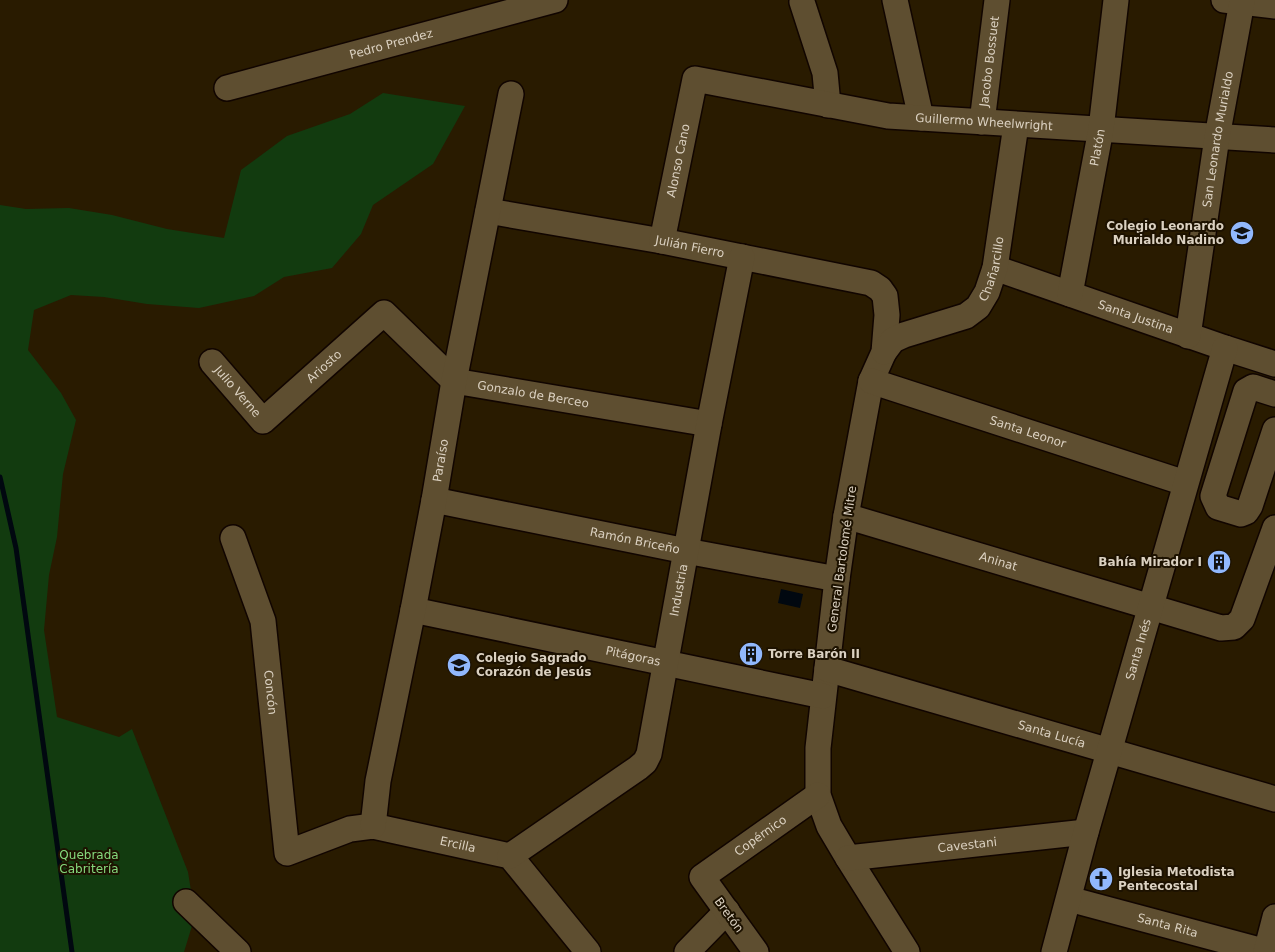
<svg xmlns="http://www.w3.org/2000/svg" width="1275" height="952" font-family="'DejaVu Sans',sans-serif">
  <style>
    .green { fill: #123b0f }
    .water { fill: #010810 }
    .lines { fill: none; stroke-linecap: round; stroke-linejoin: round }
    .stream { stroke: #010810; stroke-width: 5 }
    .minor-casing { stroke: #110500; stroke-width: 28 }
    .minor { stroke: #5e4e30; stroke-width: 25 }
    .labels { text-anchor: middle; dominant-baseline: central; stroke-width: 4; stroke-linejoin: round; paint-order: stroke }
    .street-label { font-size: 12px; fill: #dbd1c1; stroke: #1d1200 }
    .poi-label { font-size: 12px; font-weight: bold; fill: #dbd1c1; stroke: #1d1200; text-anchor: start }
    .park-label { font-size: 12px; fill: #85d97c; stroke: #1d1200 }
  </style>
  <rect width="100%" height="100%" fill="#291b00"/>
  <path class="green" d="M 383,93 L 465,106 L 433,164 L 373,205 L 361,234 L 332,268 L 284,277 L 254,296 L 199,308 L 147,304 L 104,297 L 71,295 L 34,310 L 28,350 L 61,393 L 76,420 L 63,474 L 57,537 L 49,575 L 44,630 L 57,717 L 119,737 L 132,729 L 188,872 L 195,916 L 184,952 L 0,952 L 0,205 L 26,209 L 69,208 L 112,215 L 167,229 L 224,238 L 241,170 L 287,136 L 350,114 Z"/>
  <path class="water" d="M 781,589 L 803,594 L 800,608 L 778,603 Z"/>
  <g class="lines">
    <path class="stream" d="M 0,477 L 16,548 L 72,952"/>
    <g class="minor-casing">
      <g id="minor">
        <path d="M 895,0 L 921,118"/>
        <path d="M 1224,0 L 1275,6"/>
        <path d="M 802,2 L 825,73 L 828,105"/>
        <path id="s1" d="M 227,88 L 555,0"/>
        <path id="s2" d="M 982,122 L 997,0"/>
        <path id="s3" d="M 488,211 L 662,241 L 871,283 L 880,289 L 885,296 L 887,315 L 884,352 L 871,381 L 846,516 L 837,579 L 818,748 L 818,795 L 829,826 L 848,858 L 907,952"/>
        <path id="s4" d="M 662,241 L 695,79 L 888,116 L 1275,140"/>
        <path id="s5" d="M 995,268 L 1225,348 L 1275,364"/>
        <path id="s6" d="M 1070,294 L 1101,129 L 1116,0"/>
        <path id="s7" d="M 1188,336 L 1217,137 L 1242,2"/>
        <path id="s8" d="M 884,352 L 893,340 L 904,335 L 966,316 L 978,307 L 987,292 L 995,268 L 1016,125"/>
        <path id="s9" d="M 212,362 L 263,421 L 384,313 L 454,381 L 709,424"/>
        <path id="s10" d="M 871,381 L 1185,483"/>
        <path d="M 1275,394 L 1253,387 L 1246,391 L 1213,496 L 1218,507 L 1241,514 L 1246,512 L 1250,506 L 1275,430"/>
        <path id="s11" d="M 434,500 L 686,551 L 837,579"/>
        <path id="s12" d="M 846,516 L 1221,628 L 1234,627 L 1242,619 L 1275,528"/>
        <path id="s13" d="M 233,538 L 263,621 L 287,853 L 350,829 L 373,826 L 510,856 L 588,952"/>
        <path id="s14" d="M 413,610 L 823,696"/>
        <path id="s15" d="M 827,669 L 1275,799"/>
        <path id="s16" d="M 373,826 L 378,781 L 413,610 L 434,500 L 454,381 L 511,94"/>
        <path id="s17" d="M 510,856 L 638,768 L 645,762 L 649,754 L 709,424 L 742,257"/>
        <path id="s18" d="M 848,858 L 1086,832"/>
        <path id="s19" d="M 1069,899 L 1267,952"/>
        <path d="M 186,902 L 238,952"/>
        <path d="M 687,952 L 727,911"/>
        <path id="s20" d="M 756,952 L 702,877 L 818,795"/>
        <path id="s21" d="M 1054,952 L 1086,832 L 1225,348"/>
        <path d="M 1266,952 L 1275,917"/>
      </g>
    </g>
    <use href="#minor" class="minor"/>
  </g>
  <defs>
    <g id="school-disc" transform="scale(1.25)"><circle r="9.5" fill="#91b8fd" stroke="#1d1200"/><path d="M0-5L7-2L0 1L-7-2ZM-4 1L0 2.5L4 1V4Q0 6-4 4Z" fill="#111"/></g>
    <g id="building-disc" transform="scale(1.25)"><circle r="9.5" fill="#91b8fd" stroke="#1d1200"/><path d="M-4-6H4V6H1V3H-1V6H-4ZM-2.5-4.3h1.7v1.8h-1.7ZM.8-4.3h1.7v1.8H.8ZM-2.5-1h1.7V.8h-1.7ZM.8-1h1.7V.8H.8Z" fill="#111"/></g>
    <g id="church-disc" transform="scale(1.25)"><circle r="9.5" fill="#91b8fd" stroke="#1d1200"/><path d="M-1.2-6h2.4v3.5h3.3v2.4h-3.3V6h-2.4V-.1h-3.3v-2.4h3.3Z" fill="#111"/></g>
  </defs>
  <g fill-rule="evenodd">
    <use href="#school-disc" x="1242" y="233"/>
    <use href="#building-disc" x="1219" y="562"/>
    <use href="#building-disc" x="751" y="654"/>
    <use href="#school-disc" x="459" y="665"/>
    <use href="#church-disc" x="1101" y="879"/>
  </g>
  <g class="labels">
    <g class="street-label">
      <text stroke="none"><textPath href="#s1" startOffset="170">Pedro Prendez</textPath></text>
      <text stroke="none"><textPath href="#s2" startOffset="61">Jacobo Bossuet</textPath></text>
      <text stroke="none"><textPath href="#s4" startOffset="458">Guillermo Wheelwright</textPath></text>
      <text stroke="none"><textPath href="#s7" startOffset="199">San Leonardo Murialdo</textPath></text>
      <text stroke="none"><textPath href="#s6" startOffset="149">Platón</textPath></text>
      <text stroke="none"><textPath href="#s4" startOffset="82">Alonso Cano</textPath></text>
      <text stroke="none"><textPath href="#s3" startOffset="205">Julián Fierro</textPath></text>
      <text stroke="none"><textPath href="#s8" startOffset="148">Chañarcillo</textPath></text>
      <text stroke="none"><textPath href="#s5" startOffset="149">Santa Justina</textPath></text>
      <text stroke="none"><textPath href="#s9" startOffset="160">Ariosto</textPath></text>
      <text stroke="none"><textPath href="#s9" startOffset="39">Julio Verne</textPath></text>
      <text stroke="none"><textPath href="#s9" startOffset="418">Gonzalo de Berceo</textPath></text>
      <text stroke="none"><textPath href="#s10" startOffset="165">Santa Leonor</textPath></text>
      <text stroke="none"><textPath href="#s16" startOffset="372">Paraíso</textPath></text>
      <text stroke="none"><textPath href="#s11" startOffset="205">Ramón Briceño</textPath></text>
      <text transform="translate(842 559) rotate(-82)">General Bartolomé Mitre</text>
      <text stroke="none"><textPath href="#s12" startOffset="159">Aninat</textPath></text>
      <text stroke="none"><textPath href="#s17" startOffset="340">Industria</textPath></text>
      <text stroke="none"><textPath href="#s21" startOffset="314">Santa Inés</textPath></text>
      <text stroke="none"><textPath href="#s14" startOffset="225">Pitágoras</textPath></text>
      <text stroke="none"><textPath href="#s13" startOffset="160">Concón</textPath></text>
      <text stroke="none"><textPath href="#s15" startOffset="234">Santa Lucía</textPath></text>
      <text stroke="none"><textPath href="#s20" startOffset="164">Copérnico</textPath></text>
      <text stroke="none"><textPath href="#s13" startOffset="499">Ercilla</textPath></text>
      <text stroke="none"><textPath href="#s18" startOffset="120">Cavestani</textPath></text>
      <text transform="translate(729 915) rotate(54)">Bretón</text>
      <text stroke="none"><textPath href="#s19" startOffset="102">Santa Rita</textPath></text>
    </g>
    <g class="poi-label">
      <text x="1224" y="226" text-anchor="end">Colegio Leonardo<tspan x="1224" dy="14">Murialdo Nadino</tspan></text>
      <text x="1202" y="562" text-anchor="end">Bahía Mirador I</text>
      <text x="768" y="654">Torre Barón II</text>
      <text x="476" y="658">Colegio Sagrado<tspan x="476" dy="14">Corazón de Jesús</tspan></text>
      <text x="1118" y="872">Iglesia Metodista<tspan x="1118" dy="14">Pentecostal</tspan></text>
    </g>
    <g class="park-label">
      <text x="89" y="855">Quebrada<tspan x="89" dy="14">Cabritería</tspan></text>
    </g>
  </g>
</svg>
